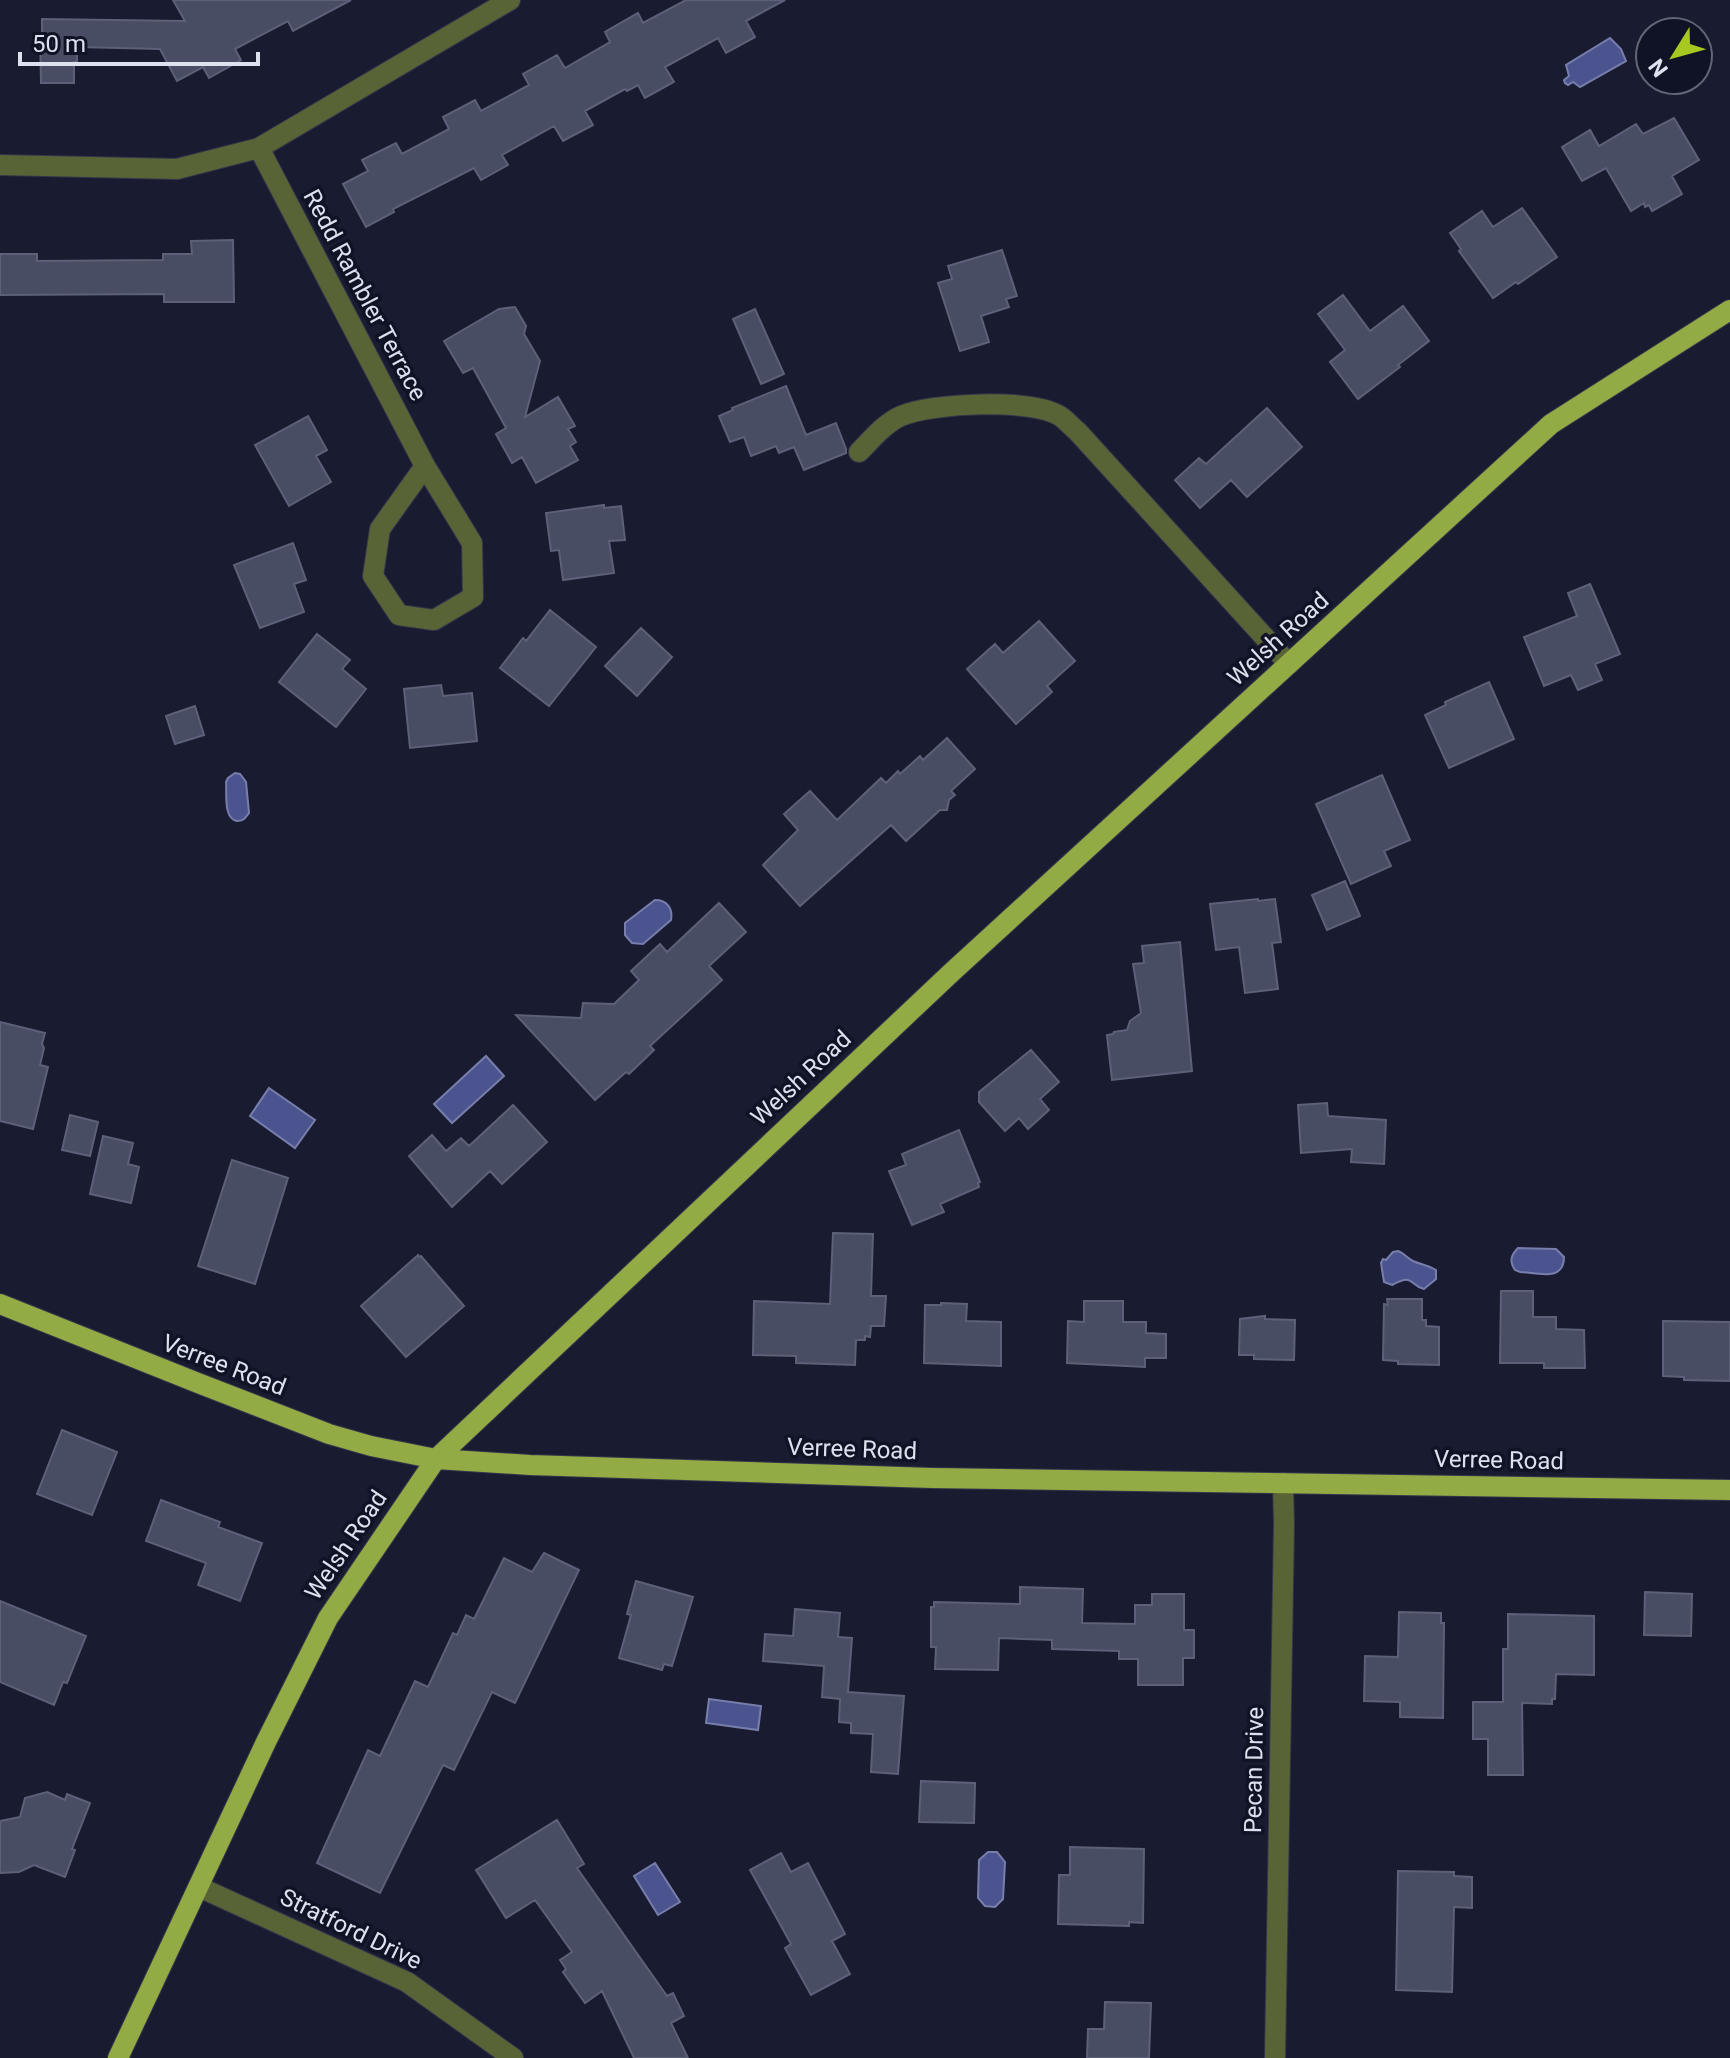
<svg xmlns="http://www.w3.org/2000/svg" width="1730" height="2058" font-family="Roboto,sans-serif">
  <style>
    .water { fill: #4c548f; stroke: #787eac; stroke-width: 2 }
    .building { fill: #484d64; stroke: #5c6078; stroke-width: 2 }
    .lines { fill: none; stroke-linecap: round; stroke-linejoin: round }
    .minor-casing { stroke: #34374b; stroke-width: 22 }
    .major-casing { stroke: #34374b; stroke-width: 22 }
    .minor { stroke: #586436; stroke-width: 20 }
    .major { stroke: #92ab44; stroke-width: 20 }
    .labels { text-anchor: middle; dominant-baseline: central; stroke-width: 7; stroke-linejoin: round; paint-order: stroke }
    .street-label { font-size: 24px; fill: #dde0ee; stroke: #101326 }
  </style>
  <rect width="100%" height="100%" fill="#191c30"/>
  <path class="water" d="M 1610,38 L 1621,49 L 1626,61 L 1580,87 L 1573,82 L 1568,85 L 1565,83 L 1564,80 L 1569,76 L 1566,65 Z
    M 235,773 L 240,774 L 246,782 L 249,813 C 245,818 244,821 237,821 C 223,819 227,792 226,782 L 228,778 Z
    M 655,900 C 667,900 673,908 671,920 L 643,944 L 632,943 L 625,935 L 625,923 Z
    M 486,1056 L 504,1076 L 452,1123 L 434,1104 Z
    M 269,1088 L 315,1120 L 295,1148 L 250,1116 Z
    M 1518,1248 L 1556,1249 L 1564,1257 C 1564,1282 1538,1273 1520,1272 L 1515,1270 C 1509,1261 1511,1255 1518,1248 Z
    M 1398,1251 C 1404,1253 1407,1258 1413,1261 C 1422,1265 1426,1264 1436,1270 L 1436,1279 L 1424,1289 C 1408,1285 1415,1273 1392,1285 L 1384,1282 L 1381,1263 L 1383,1259 L 1386,1260 L 1393,1252 Z
    M 709,1699 L 761,1706 L 758,1730 L 706,1723 Z
    M 988,1852 L 997,1852 L 1005,1862 L 1003,1899 L 995,1907 L 985,1906 L 978,1898 L 979,1860 Z
    M 655,1863 L 680,1902 L 658,1915 L 634,1876 Z"/>
  <path class="building" d="M 173,0 L 351,0 L 293,31 L 288,21 L 235,49 L 241,60 L 209,78 L 203,67 L 177,81 L 160,49 L 77,47 L 77,62 L 74,62 L 74,83 L 41,83 L 40,33 L 42,33 L 42,19 L 185,21 Z
    M 686,0 L 785,0 L 746,21 L 755,37 L 726,53 L 718,38 L 665,67 L 674,82 L 645,98 L 638,85 L 627,91 L 625,89 L 585,111 L 593,125 L 563,141 L 554,126 L 502,155 L 508,165 L 481,180 L 474,168 L 393,209 L 394,212 L 366,227 L 343,184 L 368,171 L 362,160 L 396,143 L 402,154 L 449,129 L 443,117 L 475,100 L 481,111 L 529,85 L 523,74 L 557,55 L 565,68 L 610,42 L 605,32 L 638,13 L 643,23 Z
    M 1674,118 L 1699,160 L 1672,176 L 1682,194 L 1652,211 L 1649,205 L 1645,207 L 1644,203 L 1631,211 L 1606,168 L 1582,181 L 1562,147 L 1590,130 L 1599,146 L 1636,124 L 1643,134 Z
    M 1522,208 L 1557,257 L 1518,284 L 1516,282 L 1493,298 L 1459,251 L 1461,249 L 1450,233 L 1482,211 L 1493,227 Z
    M 233,240 L 234,302 L 164,302 L 164,294 L 0,295 L 0,254 L 37,254 L 37,261 L 163,260 L 163,254 L 192,254 L 191,241 Z
    M 1002,250 L 1017,296 L 1006,299 L 1009,307 L 981,316 L 989,342 L 960,351 L 938,283 L 952,279 L 948,266 Z
    M 1343,295 L 1370,331 L 1403,306 L 1429,341 L 1398,365 L 1400,367 L 1358,399 L 1330,362 L 1345,350 L 1318,314 Z
    M 515,307 L 526,326 L 524,334 L 540,361 L 525,417 L 558,397 L 575,426 L 568,429 L 576,442 L 570,446 L 578,460 L 536,483 L 522,457 L 512,463 L 496,434 L 506,428 L 473,368 L 463,373 L 444,341 L 499,309 Z
    M 755,309 L 784,374 L 761,384 L 733,319 Z
    M 786,386 L 806,435 L 836,423 L 846,449 L 846,453 L 804,470 L 794,447 L 779,453 L 776,446 L 751,456 L 744,437 L 730,442 L 719,416 L 733,410 L 732,408 Z
    M 1267,408 L 1302,447 L 1247,497 L 1231,480 L 1200,508 L 1175,480 L 1199,458 L 1206,464 Z
    M 308,416 L 327,450 L 316,456 L 331,482 L 289,506 L 255,445 Z
    M 604,505 L 604,508 L 621,506 L 625,540 L 609,541 L 614,573 L 563,580 L 559,550 L 551,551 L 546,513 Z
    M 293,543 L 306,580 L 294,584 L 304,612 L 260,628 L 234,565 Z
    M 1590,584 L 1620,654 L 1595,664 L 1602,680 L 1578,690 L 1571,675 L 1544,686 L 1524,637 L 1577,616 L 1568,593 Z
    M 550,610 L 596,647 L 549,706 L 500,668 L 523,638 L 526,641 Z
    M 1039,621 L 1075,661 L 1047,686 L 1052,692 L 1016,724 L 967,669 L 995,644 L 1003,653 Z
    M 641,628 L 672,657 L 637,696 L 605,666 Z
    M 317,634 L 350,660 L 342,669 L 366,689 L 336,727 L 279,682 Z
    M 1489,682 L 1514,739 L 1449,768 L 1425,715 L 1446,705 L 1445,702 Z
    M 441,685 L 443,696 L 472,693 L 477,741 L 410,748 L 404,689 Z
    M 195,706 L 204,735 L 175,744 L 166,716 Z
    M 947,738 L 975,769 L 951,791 L 955,795 L 949,800 L 947,810 L 940,810 L 906,841 L 891,825 L 800,906 L 763,865 L 798,830 L 784,814 L 810,791 L 837,820 L 881,778 L 886,783 L 898,771 L 900,774 L 920,756 L 923,760 Z
    M 1382,775 L 1410,840 L 1384,851 L 1391,866 L 1351,884 L 1316,804 Z
    M 1345,881 L 1360,916 L 1327,930 L 1312,895 Z
    M 1258,899 L 1258,901 L 1275,899 L 1281,942 L 1272,943 L 1278,989 L 1245,993 L 1239,947 L 1216,950 L 1210,904 Z
    M 719,903 L 746,932 L 709,966 L 722,980 L 650,1046 L 654,1050 L 629,1074 L 626,1072 L 595,1100 L 516,1015 L 581,1018 L 583,1003 L 614,1004 L 639,980 L 631,971 L 660,944 L 667,952 Z
    M 1180,942 L 1192,1071 L 1112,1080 L 1107,1035 L 1113,1034 L 1114,1032 L 1127,1030 L 1130,1021 L 1141,1013 L 1133,964 L 1144,963 L 1142,946 Z
    M 0,1022 L 45,1033 L 42,1044 L 44,1048 L 40,1065 L 48,1067 L 33,1129 L 0,1121 Z
    M 1031,1050 L 1059,1082 L 1040,1099 L 1049,1110 L 1028,1129 L 1019,1118 L 1005,1131 L 979,1102 L 979,1092 Z
    M 1327,1103 L 1328,1116 L 1386,1120 L 1384,1164 L 1351,1162 L 1352,1149 L 1301,1153 L 1298,1105 Z
    M 513,1105 L 547,1142 L 502,1184 L 490,1171 L 452,1207 L 409,1156 L 432,1135 L 446,1151 L 461,1138 L 469,1146 Z
    M 70,1115 L 98,1122 L 90,1156 L 62,1150 Z
    M 959,1130 L 980,1182 L 978,1183 L 979,1187 L 940,1204 L 944,1212 L 912,1225 L 889,1171 L 906,1165 L 902,1154 Z
    M 103,1136 L 133,1143 L 128,1164 L 139,1167 L 131,1203 L 90,1194 Z
    M 232,1160 L 288,1178 L 255,1284 L 198,1266 Z
    M 833,1233 L 873,1234 L 871,1296 L 886,1296 L 884,1326 L 871,1326 L 870,1337 L 865,1336 L 865,1340 L 856,1340 L 855,1365 L 796,1363 L 796,1356 L 753,1355 L 754,1301 L 830,1304 Z
    M 418,1255 L 419,1257 L 421,1256 L 464,1306 L 406,1357 L 361,1306 Z
    M 1501,1291 L 1533,1291 L 1533,1317 L 1556,1317 L 1556,1329 L 1584,1330 L 1585,1368 L 1544,1368 L 1544,1363 L 1500,1363 Z
    M 1387,1299 L 1422,1299 L 1422,1320 L 1426,1320 L 1426,1326 L 1439,1327 L 1439,1365 L 1398,1364 L 1398,1361 L 1383,1360 L 1384,1304 L 1388,1305 Z
    M 1084,1301 L 1123,1301 L 1123,1322 L 1146,1322 L 1146,1333 L 1166,1334 L 1166,1358 L 1145,1358 L 1145,1367 L 1067,1363 L 1068,1321 L 1084,1322 Z
    M 941,1303 L 967,1304 L 966,1321 L 1001,1322 L 1001,1366 L 924,1363 L 925,1305 L 941,1305 Z
    M 1265,1316 L 1265,1319 L 1295,1320 L 1294,1360 L 1254,1359 L 1254,1355 L 1239,1355 L 1240,1319 Z
    M 1663,1321 L 1730,1322 L 1730,1381 L 1684,1380 L 1684,1377 L 1663,1376 Z
    M 62,1430 L 117,1452 L 92,1515 L 37,1494 Z
    M 161,1500 L 220,1522 L 218,1527 L 262,1543 L 240,1601 L 198,1585 L 206,1563 L 146,1541 Z
    M 544,1553 L 579,1570 L 515,1703 L 492,1692 L 454,1770 L 443,1765 L 380,1893 L 317,1863 L 368,1750 L 380,1756 L 415,1681 L 428,1687 L 453,1633 L 457,1635 L 466,1615 L 474,1619 L 504,1558 L 532,1572 Z
    M 636,1581 L 693,1597 L 672,1666 L 664,1664 L 662,1670 L 619,1658 L 631,1615 L 627,1614 Z
    M 1020,1587 L 1083,1589 L 1082,1623 L 1135,1624 L 1135,1605 L 1152,1605 L 1152,1594 L 1184,1594 L 1184,1630 L 1194,1630 L 1194,1658 L 1183,1658 L 1183,1685 L 1138,1685 L 1138,1659 L 1119,1659 L 1119,1651 L 1052,1649 L 1052,1640 L 999,1638 L 998,1670 L 935,1669 L 936,1647 L 931,1647 L 931,1607 L 934,1607 L 934,1602 L 1020,1604 Z
    M 1645,1592 L 1692,1594 L 1691,1636 L 1644,1635 Z
    M 0,1601 L 86,1636 L 67,1683 L 63,1682 L 54,1705 L 0,1682 Z
    M 795,1609 L 840,1613 L 838,1637 L 852,1638 L 848,1692 L 904,1696 L 898,1774 L 871,1772 L 873,1734 L 851,1733 L 851,1723 L 839,1722 L 840,1699 L 822,1697 L 824,1666 L 763,1661 L 765,1634 L 793,1636 Z
    M 1399,1612 L 1441,1613 L 1441,1623 L 1444,1623 L 1443,1718 L 1400,1717 L 1400,1702 L 1364,1701 L 1365,1656 L 1398,1657 Z
    M 1508,1614 L 1594,1616 L 1594,1675 L 1556,1674 L 1555,1699 L 1552,1699 L 1552,1704 L 1522,1703 L 1523,1775 L 1488,1775 L 1488,1739 L 1473,1739 L 1473,1702 L 1503,1702 L 1503,1649 L 1508,1649 Z
    M 921,1781 L 975,1783 L 974,1823 L 919,1822 Z
    M 47,1792 L 65,1800 L 67,1794 L 90,1803 L 72,1849 L 75,1850 L 65,1877 L 34,1865 L 19,1872 L 0,1873 L 0,1821 L 20,1817 L 25,1798 Z
    M 557,1820 L 584,1864 L 577,1868 L 667,1996 L 673,1993 L 684,2016 L 671,2023 L 688,2058 L 634,2058 L 602,1991 L 585,2003 L 563,1972 L 566,1969 L 560,1960 L 572,1952 L 535,1900 L 506,1918 L 476,1870 Z
    M 1070,1847 L 1144,1849 L 1143,1923 L 1129,1922 L 1129,1926 L 1058,1924 L 1059,1875 L 1070,1875 Z
    M 781,1853 L 791,1872 L 808,1863 L 845,1934 L 832,1941 L 850,1974 L 811,1995 L 785,1948 L 791,1944 L 750,1870 Z
    M 1398,1871 L 1454,1872 L 1454,1876 L 1472,1877 L 1472,1908 L 1454,1907 L 1452,1992 L 1396,1990 Z
    M 1105,2002 L 1151,2003 L 1149,2058 L 1087,2058 L 1088,2029 L 1104,2029 Z"/>
  <g class="lines">
    <g class="minor-casing">
      <path id="minor" d="M 259,148 L 425,466 L 472,543 L 473,597 L 434,620 L 399,615 L 373,576 L 380,529 L 425,466
        M 0,165 L 177,169 L 259,148 L 510,0
        M 859,452 C 871,440 885,423 901,416 C 932,403 1031,398 1060,416 C 1066,420 1072,427 1078,432 L 1289,664
        M 199,1887 L 407,1982 L 513,2058
        M 1275,2058 L 1284,1525 L 1283,1483"/>
    </g>
    <g class="major-casing">
      <path id="major" d="M 0,1304 L 198,1383 L 329,1434 L 371,1446 L 436,1459 L 530,1465 L 932,1478 L 1730,1490
        M 118,2058 L 266,1742 L 328,1618 L 436,1459 L 952,972 L 1551,424 L 1730,310"/>
    </g>
    <use href="#minor" class="minor"/>
    <use href="#major" class="major"/>
  </g>
  <g class="labels">
    <g class="street-label">
      <text transform="translate(365 295) rotate(62)">Redd Rambler Terrace</text>
      <text transform="translate(1278 639) rotate(-42)">Welsh Road</text>
      <text transform="translate(801 1078) rotate(-43)">Welsh Road</text>
      <text transform="translate(224 1365) rotate(21)">Verree Road</text>
      <text transform="translate(852 1449) rotate(2)">Verree Road</text>
      <text transform="translate(1499 1460) rotate(1)">Verree Road</text>
      <text transform="translate(346 1545) rotate(-56)">Welsh Road</text>
      <text transform="translate(1254 1770) rotate(-89)">Pecan Drive</text>
      <text transform="translate(351 1929) rotate(26)">Stratford Drive</text>
    </g>
  </g>
  <g transform="translate(1674 56) rotate(233)"><circle r="38" fill="#101326" stroke="#626576" stroke-width="2"/>
  <path d="M0-6L14 30L0 20L-14 30Z" fill="#a6c821"/>
  <text y="-12" font-size="22" font-weight="bold" text-anchor="middle" fill="#dde0ee">N</text>
  </g>
  <path d="M20 52v12h238v-12" fill="none" stroke="#dde0ee" stroke-width="4"/>
  <text x="32" y="52" font-size="24" fill="#dde0ee" stroke="#101326" stroke-width="6" paint-order="stroke">50 m</text>
</svg>
